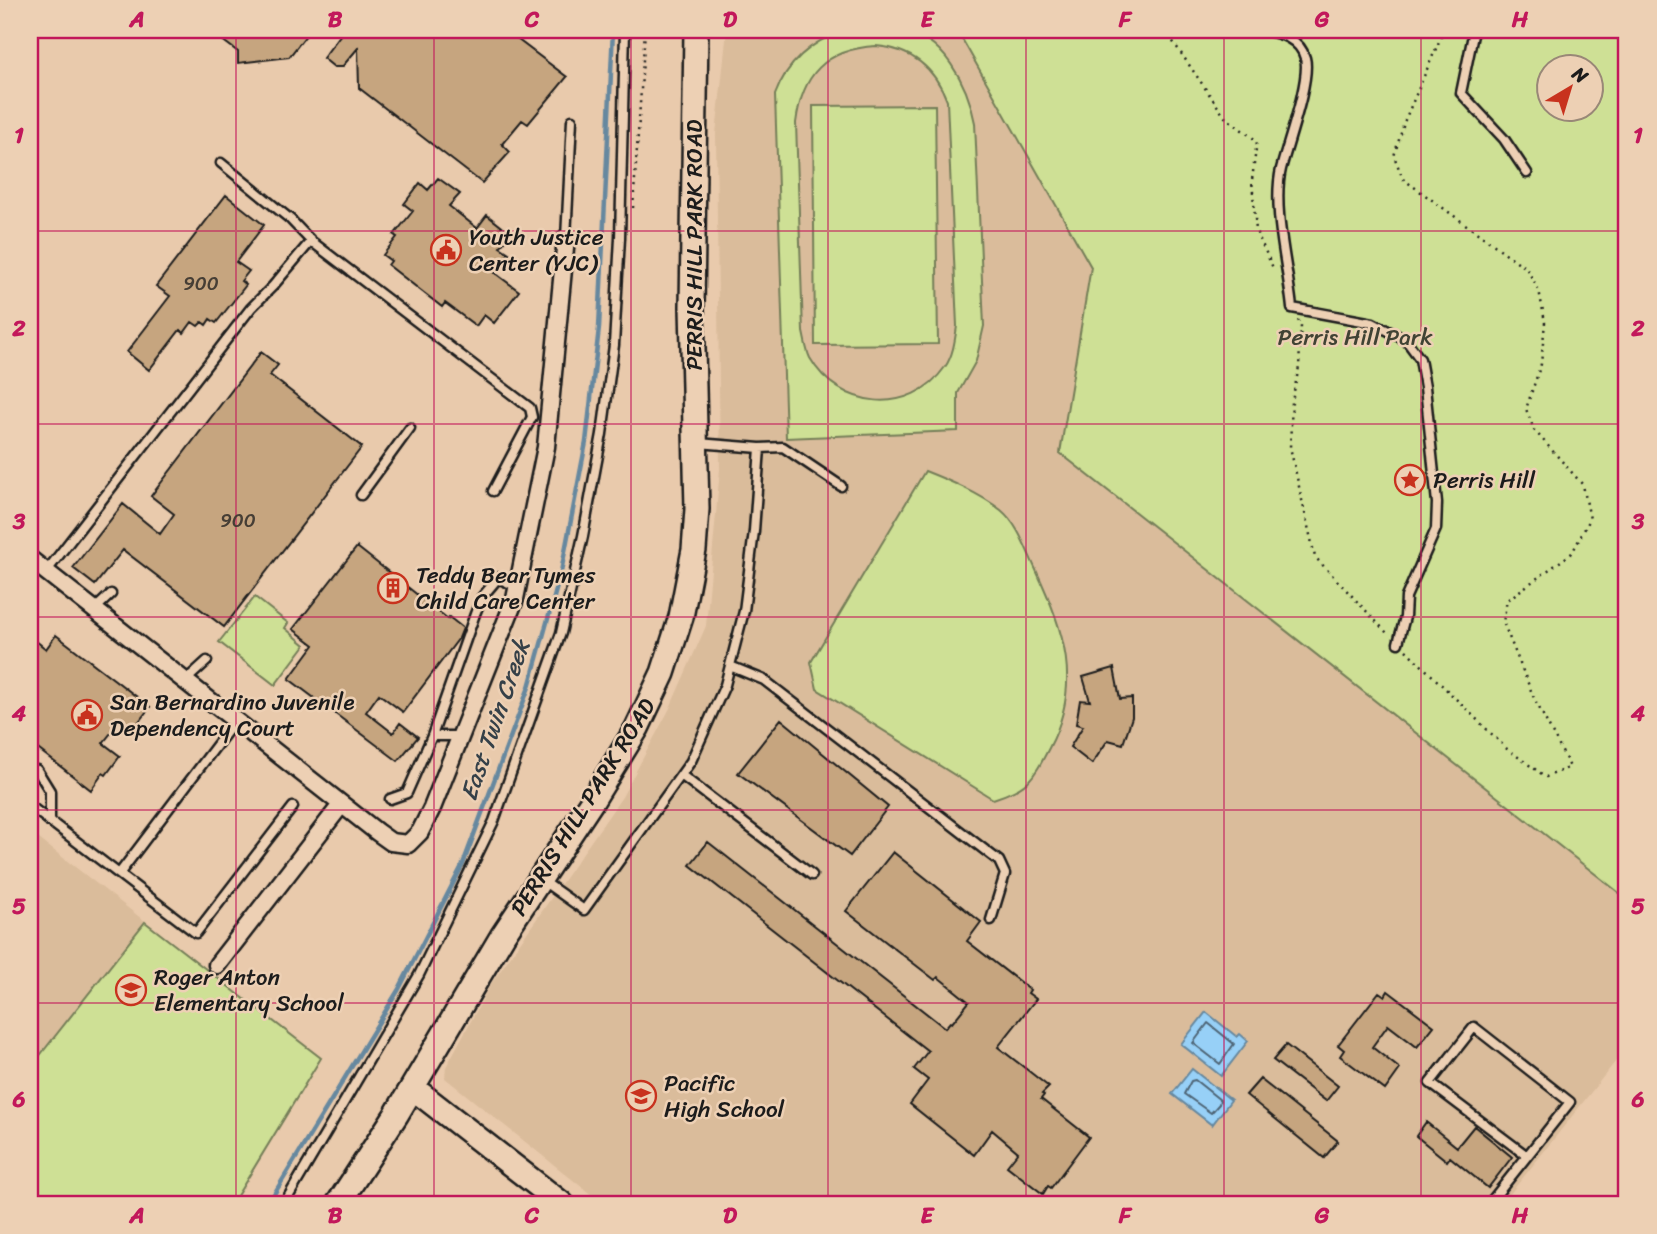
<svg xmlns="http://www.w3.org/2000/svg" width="1657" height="1234" font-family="Sriracha,sans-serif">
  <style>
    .built { fill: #dabc9b }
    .green { fill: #cee095; stroke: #757e58; stroke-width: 2; fill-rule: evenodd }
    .water { fill: #97d0f7; stroke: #66889f; stroke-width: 2 }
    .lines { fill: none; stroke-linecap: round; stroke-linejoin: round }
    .shore { stroke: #4d6474; stroke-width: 2 }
    .stream { stroke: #66889f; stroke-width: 4.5 }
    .building { fill: #c6a57f; stroke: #1c1c1c; stroke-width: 2 }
    .lane-casing { stroke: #1c1c1c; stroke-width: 13 }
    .street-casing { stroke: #1c1c1c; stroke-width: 21 }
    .secondary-casing { stroke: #1c1c1c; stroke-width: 28 }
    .path { stroke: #1c1c1c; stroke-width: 2.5; stroke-dasharray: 2 5; stroke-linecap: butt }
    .lane { stroke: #edd0b4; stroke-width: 8 }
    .street { stroke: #edd0b4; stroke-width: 16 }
    .secondary { stroke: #edd0b4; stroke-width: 23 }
    .grid { fill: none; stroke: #c2185b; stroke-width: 2; stroke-opacity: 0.55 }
    .labels { text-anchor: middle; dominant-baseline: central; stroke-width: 5; stroke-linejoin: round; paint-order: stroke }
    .number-label { font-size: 19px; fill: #463e35 }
    .poi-label { font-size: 23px; fill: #1c1c1c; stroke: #edd0b4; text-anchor: start }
    .street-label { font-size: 23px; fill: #1c1c1c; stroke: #edd0b4 }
    .park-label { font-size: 23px; fill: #404334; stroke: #edd0b4 }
    .water-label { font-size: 24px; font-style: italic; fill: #354048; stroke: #edd0b4 }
    .neatline { fill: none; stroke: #c2185b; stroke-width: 2.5 }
    .grid-label { font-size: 23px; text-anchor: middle; font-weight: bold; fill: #c2185b }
  </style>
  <rect width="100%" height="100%" fill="#e9caac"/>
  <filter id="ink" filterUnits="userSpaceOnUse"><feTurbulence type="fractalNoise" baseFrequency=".0143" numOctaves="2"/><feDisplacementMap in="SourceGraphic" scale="14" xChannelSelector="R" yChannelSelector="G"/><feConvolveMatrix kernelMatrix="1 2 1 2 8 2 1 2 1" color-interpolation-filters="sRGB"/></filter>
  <g filter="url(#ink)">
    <path class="built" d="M 727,30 L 957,30 L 1091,267 L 1060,454 L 1627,899 L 1627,1047 L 1502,1204 L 603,1204 L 445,1078 L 446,1067 L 491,984 L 622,797 L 669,710 L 706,626 L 720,469 L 716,134 Z
      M 30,832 L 321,1058 L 232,1204 L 30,1204 Z"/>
    <path class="green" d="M 845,30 C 863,30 882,28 900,30 C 943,35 968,85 975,123 L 984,326 L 976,361 L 958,393 L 958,431 L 786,438 L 775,95 C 787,62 812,41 845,30 ZM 876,46 C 911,49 935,68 947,101 L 957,326 C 955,340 953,356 945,367 C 910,417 839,409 810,358 C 806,350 805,340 803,332 L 796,123 C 802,75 825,49 876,46 Z
      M 957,30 L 1627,30 L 1627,899 L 1060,453 L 1091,267 ZM 1548,66 L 1590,66 L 1590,108 L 1548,108 Z
      M 935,105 L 938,344 L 815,345 L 813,106 Z
      M 925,471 C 950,481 979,493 1001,510 C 1018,524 1026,549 1036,570 C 1064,631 1083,684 1049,748 C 1032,781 1028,788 993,799 L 817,689 L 811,662 Z
      M 255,597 L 288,623 L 285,628 L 305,645 L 275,685 L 219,642 Z
      M 145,922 L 321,1058 L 232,1204 L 30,1204 L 30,1068 Z"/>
    <path class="water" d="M 1206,1012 L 1237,1037 L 1240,1034 L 1248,1041 L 1221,1076 L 1181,1044 Z
      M 1192,1069 L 1231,1100 L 1212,1125 L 1172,1094 Z"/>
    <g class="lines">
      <path class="shore" d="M 1208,1023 L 1234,1044 L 1220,1064 L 1193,1043 Z
        M 1195,1080 L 1220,1100 L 1219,1104 L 1211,1113 L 1184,1094 L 1191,1081 Z"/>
      <path class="stream" d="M 268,1204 L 399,989 L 463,864 L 529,687 L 561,572 L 586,442 L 599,328 L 613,30"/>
    </g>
    <path class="building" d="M 209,30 L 310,30 L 289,57 L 238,63 L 238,52 Z
      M 344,30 L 505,30 L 567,77 L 528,124 L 522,120 L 502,144 L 510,152 L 482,183 L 359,88 L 358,48 L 342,67 L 334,67 L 323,58 Z
      M 438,178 L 460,194 L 449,206 L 477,228 L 487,215 L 511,234 L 500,247 L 509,253 L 495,273 L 519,291 L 494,323 L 484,315 L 476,326 L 445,303 L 442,307 L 388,265 L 391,261 L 383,255 L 397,237 L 394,235 L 413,211 L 404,204 L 420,183 L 428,190 Z
      M 226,195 L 264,225 L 236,262 L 249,271 L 241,281 L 246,285 L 216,323 L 210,319 L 206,325 L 202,322 L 198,326 L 192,322 L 184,333 L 180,330 L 149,370 L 127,352 L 170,296 L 156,286 Z
      M 261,352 L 278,365 L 270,375 L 362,447 L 224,627 L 123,550 L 95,585 L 73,568 L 123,504 L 160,534 L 174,514 L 151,496 Z
      M 357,547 L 448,619 L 449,617 L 463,628 L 459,638 L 403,712 L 379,694 L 366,712 L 393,733 L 400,723 L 418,737 L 398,761 L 289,679 L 314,645 L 293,629 Z
      M 56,635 L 150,707 L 130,733 L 119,723 L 103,743 L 120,756 L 106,775 L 103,773 L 91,790 L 30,743 L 30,636 L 46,649 Z
      M 1114,668 L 1120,699 L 1132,698 L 1132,717 L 1123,744 L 1108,740 L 1092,764 L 1070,747 L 1083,726 L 1076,724 L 1080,700 L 1090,701 L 1083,677 Z
      M 781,719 L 888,807 L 850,856 L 738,773 Z
      M 708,842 L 945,1028 L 950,1022 L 952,1023 L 969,1002 L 938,977 L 935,980 L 846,911 L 893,852 L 981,922 L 967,941 L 1030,990 L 1028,993 L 1036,999 L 998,1047 L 1049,1087 L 1042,1094 L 1044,1095 L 1041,1099 L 1089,1137 L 1051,1188 L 1048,1186 L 1043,1194 L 1007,1166 L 1018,1152 L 992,1130 L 974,1155 L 910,1104 L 928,1080 L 914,1069 L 928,1051 L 690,865 Z
      M 1388,991 L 1434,1026 L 1417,1047 L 1388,1025 L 1372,1047 L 1400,1069 L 1385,1090 L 1340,1056 L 1344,1050 L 1338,1045 L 1379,992 L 1385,996 Z
      M 1286,1045 L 1338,1086 L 1326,1101 L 1273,1060 Z
      M 1260,1079 L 1338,1141 L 1324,1158 L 1246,1095 Z
      M 1426,1122 L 1457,1147 L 1474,1126 L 1512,1157 L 1488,1188 L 1450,1157 L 1447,1161 L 1416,1136 Z"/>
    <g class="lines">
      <g class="lane-casing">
        <path id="lane" d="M 1263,30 C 1280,33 1300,39 1305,58 C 1311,79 1287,145 1281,169 C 1272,208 1288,267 1292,308 L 1373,323 L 1406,340 L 1420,359 L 1425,387 L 1437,503 L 1436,529 L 1406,597 L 1405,617 L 1398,643
          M 1474,30 L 1461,93 L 1504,139 L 1527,173
          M 221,163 L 290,219 L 311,241
          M 566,238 L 572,120
          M 698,443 L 760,448 L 783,447 L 841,486
          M 361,495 L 410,428
          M 46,572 L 251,308 L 273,286 L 311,241 L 530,408 L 532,417 L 493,491
          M 94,610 L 111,594
          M 730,666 L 764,680 L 999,861 L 1005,874 L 991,920
          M 185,681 L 207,661
          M 432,736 L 460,736
          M 37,770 L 50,791 L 50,822
          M 681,775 L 812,875
          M 390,799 L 407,793 L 432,736 L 475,614 L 482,597 L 498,578 L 518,587
          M 30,806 L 196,933 L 293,807
          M 119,874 L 235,721
          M 543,881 L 584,910 L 691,761 L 725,685 L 744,611 L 754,531 L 760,448
          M 284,1204 L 419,975 L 494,821 L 561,633 L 583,536 L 602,434 L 614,345 L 620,238 L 625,30
          M 1489,1204 L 1570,1102 L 1474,1027 L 1430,1083 L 1527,1156"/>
      </g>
      <g class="street-casing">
        <path id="street" d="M 30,559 L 377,832 L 391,842 L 408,844 L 420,832 L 432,808 L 515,599 L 546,447 L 566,238
          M 217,965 L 341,805"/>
      </g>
      <g class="secondary-casing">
        <path id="secondary" d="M 413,1088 L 562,1204
          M 338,1204 L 396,1115 L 503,935 L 592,801 L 637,728 L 663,673 L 681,617 L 694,550 L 697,509 L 692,307 L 696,30"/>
      </g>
      <path class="path" d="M 1165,30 L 1225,117 L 1257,141 L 1252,180 L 1256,231 L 1274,270
        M 633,208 L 645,30
        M 1298,320 L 1301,326 L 1299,367 L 1292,401 L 1290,447 L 1315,557 L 1388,634
        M 1406,650 L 1507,749 L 1546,777 L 1570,767 L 1534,698 L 1503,622 L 1507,600 L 1572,553 L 1590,519 L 1583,485 L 1534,430 L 1526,409 L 1541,364 L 1545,322 L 1539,290 L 1526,268 L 1403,179 L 1394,156 L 1405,120 L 1444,30"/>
      <use href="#lane" class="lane"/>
      <use href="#street" class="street"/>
      <use href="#secondary" class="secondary"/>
    </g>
  </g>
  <path class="grid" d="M 236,30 L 236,1204M 434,30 L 434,1204M 631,30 L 631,1204M 828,30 L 828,1204M 1026,30 L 1026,1204M 1224,30 L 1224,1204M 1421,30 L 1421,1204M 30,231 L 1627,231M 30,424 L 1627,424M 30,617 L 1627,617M 30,810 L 1627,810M 30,1003 L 1627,1003"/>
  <defs>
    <g id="civic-ring" transform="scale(1.575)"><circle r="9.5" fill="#edd0b4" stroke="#c8321e" stroke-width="1.5"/><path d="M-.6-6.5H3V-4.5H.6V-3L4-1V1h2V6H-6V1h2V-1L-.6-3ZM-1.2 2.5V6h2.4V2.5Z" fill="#c8321e"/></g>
    <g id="sight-ring" transform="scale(1.575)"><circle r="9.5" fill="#edd0b4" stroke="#c8321e" stroke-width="1.5"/><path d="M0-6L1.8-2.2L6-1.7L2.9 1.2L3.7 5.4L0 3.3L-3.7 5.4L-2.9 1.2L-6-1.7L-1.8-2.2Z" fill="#c8321e"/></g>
    <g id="building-ring" transform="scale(1.575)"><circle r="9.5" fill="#edd0b4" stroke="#c8321e" stroke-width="1.5"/><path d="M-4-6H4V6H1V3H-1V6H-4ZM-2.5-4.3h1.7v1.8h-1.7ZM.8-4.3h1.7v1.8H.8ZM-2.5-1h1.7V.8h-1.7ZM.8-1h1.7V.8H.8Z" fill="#c8321e"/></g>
    <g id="school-ring" transform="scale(1.575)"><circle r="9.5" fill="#edd0b4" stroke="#c8321e" stroke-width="1.5"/><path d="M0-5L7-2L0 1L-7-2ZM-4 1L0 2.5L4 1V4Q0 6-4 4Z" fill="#c8321e"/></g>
  </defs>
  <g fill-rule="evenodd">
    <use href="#civic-ring" x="446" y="250"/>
    <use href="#sight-ring" x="1410" y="480"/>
    <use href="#building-ring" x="393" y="588"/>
    <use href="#civic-ring" x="87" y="715"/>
    <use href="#school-ring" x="131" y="990"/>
    <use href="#school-ring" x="641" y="1096"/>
  </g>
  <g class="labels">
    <g class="number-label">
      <text x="201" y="283">900</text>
      <text x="238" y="520">900</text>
    </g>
    <g class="poi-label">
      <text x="469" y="237">Youth Justice<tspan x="469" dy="26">Center (YJC)</tspan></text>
      <text x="1433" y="480">Perris Hill</text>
      <text x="416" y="575">Teddy Bear Tymes<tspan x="416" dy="26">Child Care Center</tspan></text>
      <text x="110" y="702">San Bernardino Juvenile<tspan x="110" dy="26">Dependency Court</tspan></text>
      <text x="154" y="977">Roger Anton<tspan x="154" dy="26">Elementary School</tspan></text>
      <text x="664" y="1083">Pacific<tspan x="664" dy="26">High School</tspan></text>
    </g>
    <g class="street-label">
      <text transform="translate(694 245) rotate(-90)">PERRIS HILL PARK ROAD</text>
      <text transform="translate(583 807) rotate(-58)">PERRIS HILL PARK ROAD</text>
    </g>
    <g class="park-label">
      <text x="1355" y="337">Perris Hill Park</text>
    </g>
    <g class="water-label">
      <text transform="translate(495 720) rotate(-71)">East Twin Creek</text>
    </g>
  </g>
  <rect width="1657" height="1234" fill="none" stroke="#edd0b4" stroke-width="77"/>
  <g transform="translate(1570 88) rotate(38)"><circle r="33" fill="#edd0b4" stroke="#998877" stroke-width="2"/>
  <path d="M0-5L12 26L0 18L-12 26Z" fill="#c8321e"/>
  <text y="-10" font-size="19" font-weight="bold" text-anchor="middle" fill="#1c1c1c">N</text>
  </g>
  <rect x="38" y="38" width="1580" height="1158" class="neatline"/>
  <g class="grid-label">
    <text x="137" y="27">A</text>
    <text x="335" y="27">B</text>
    <text x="532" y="27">C</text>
    <text x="730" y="27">D</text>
    <text x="927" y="27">E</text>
    <text x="1125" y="27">F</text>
    <text x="1322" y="27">G</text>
    <text x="1520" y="27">H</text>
    <text x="19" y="143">1</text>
    <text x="1638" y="143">1</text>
    <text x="19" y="336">2</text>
    <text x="1638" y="336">2</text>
    <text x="19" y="529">3</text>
    <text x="1638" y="529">3</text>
    <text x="19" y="721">4</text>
    <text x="1638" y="721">4</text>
    <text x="19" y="914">5</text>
    <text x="1638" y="914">5</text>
    <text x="19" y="1107">6</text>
    <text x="1638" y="1107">6</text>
    <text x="137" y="1223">A</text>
    <text x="335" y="1223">B</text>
    <text x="532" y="1223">C</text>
    <text x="730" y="1223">D</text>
    <text x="927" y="1223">E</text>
    <text x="1125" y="1223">F</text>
    <text x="1322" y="1223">G</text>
    <text x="1520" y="1223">H</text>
  </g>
</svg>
